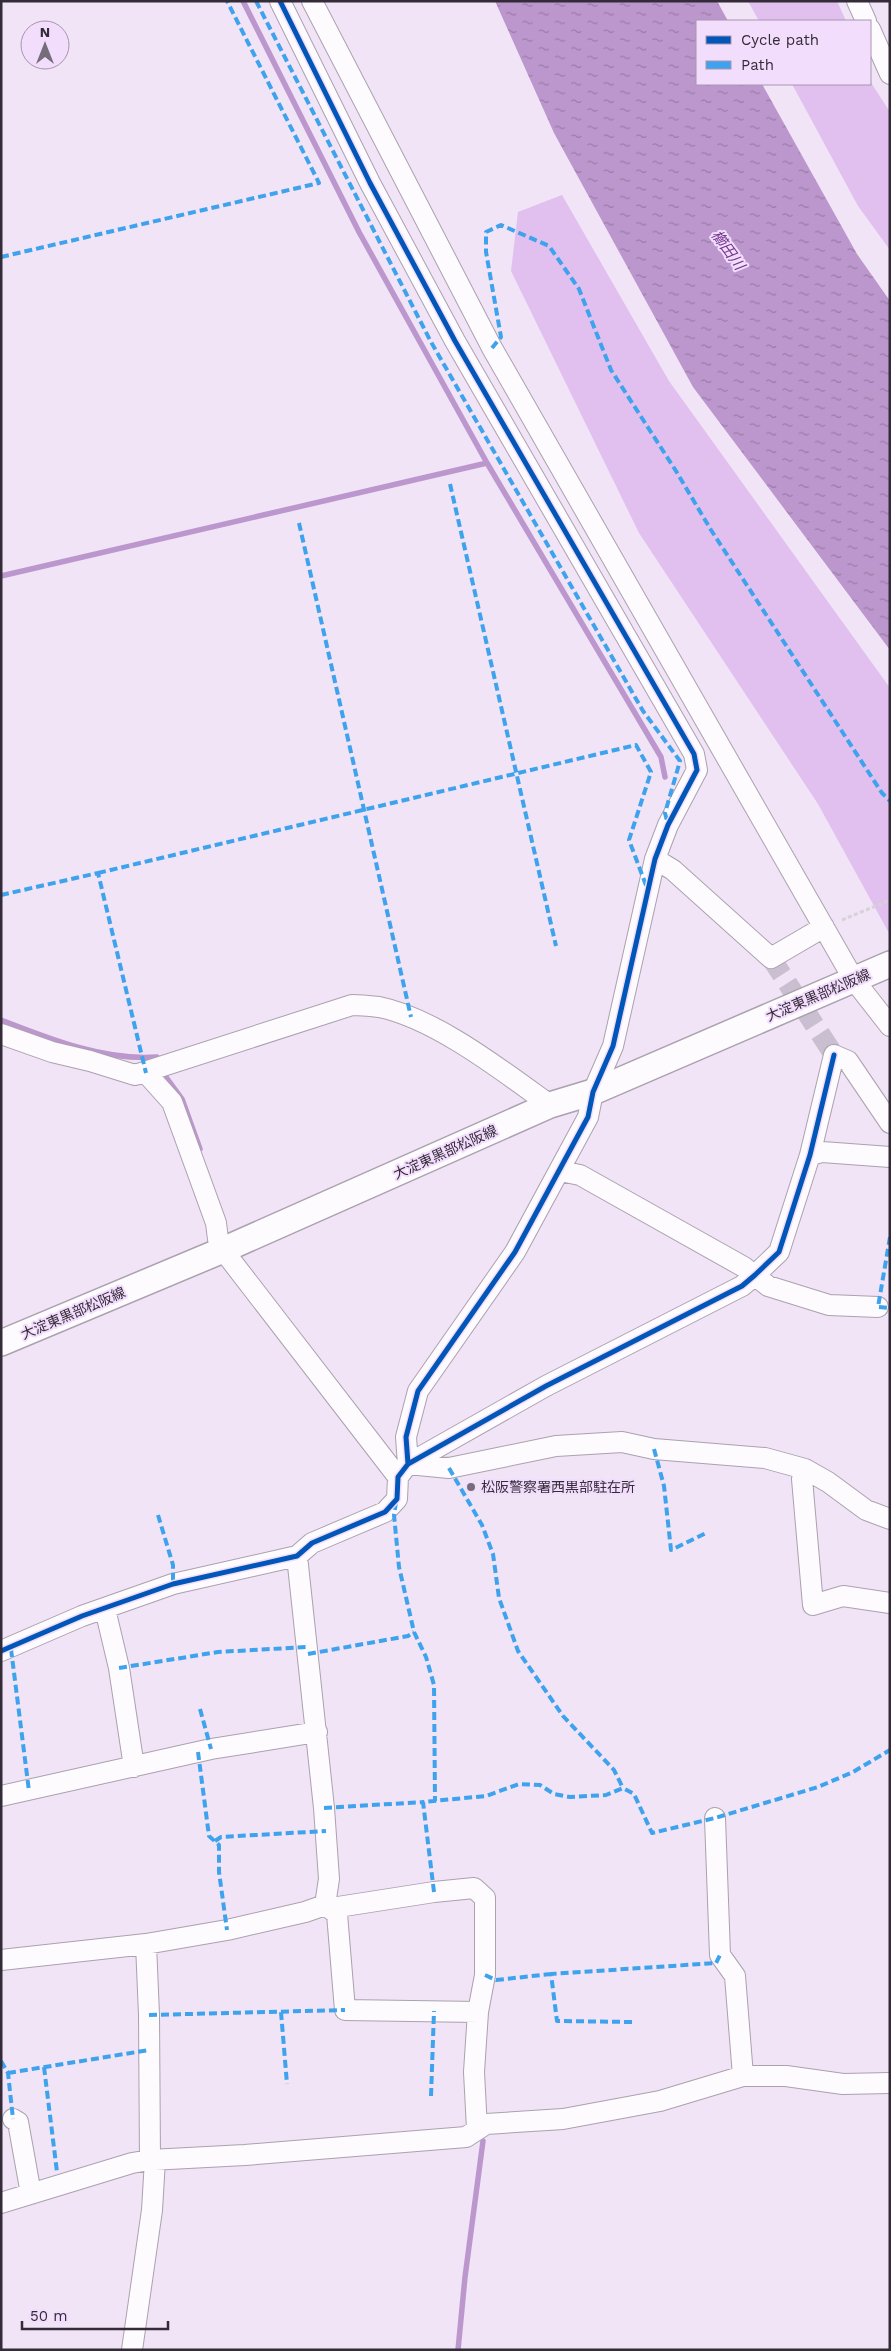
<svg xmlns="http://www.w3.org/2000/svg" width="891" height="2351" font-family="'Work Sans','Noto Sans JP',sans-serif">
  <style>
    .grass { fill: #e1c0ef }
    .water { fill: url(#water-ripples) }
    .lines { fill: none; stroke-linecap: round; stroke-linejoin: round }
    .stream { stroke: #bc97cd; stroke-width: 5.5 }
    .minor-tunnel { stroke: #cabfd0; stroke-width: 20; stroke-dasharray: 20 10; stroke-linecap: butt }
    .minor-casing { stroke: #aba1af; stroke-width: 22 }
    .major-casing { stroke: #aba1af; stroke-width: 28 }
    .path { stroke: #d6d2d7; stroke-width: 3; stroke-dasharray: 4 2.5; stroke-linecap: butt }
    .minor { stroke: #fdfbfe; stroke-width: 20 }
    .major { stroke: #fdfbfe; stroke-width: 25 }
    .quiet { stroke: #3ea3ec; stroke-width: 4; stroke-dasharray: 8 4; stroke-linecap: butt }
    .cycleway-casing { stroke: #f3ddfd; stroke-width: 8 }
    .cycleway { stroke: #0057b8; stroke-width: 5 }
    .poi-dot { fill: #766c7a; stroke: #f3ddfd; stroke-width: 2 }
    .labels { text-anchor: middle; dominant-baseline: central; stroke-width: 4; stroke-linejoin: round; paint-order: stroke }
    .street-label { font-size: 14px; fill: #342b38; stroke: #f3ddfd }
    .poi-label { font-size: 14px; fill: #342b38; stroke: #f3ddfd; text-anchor: start }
    .water-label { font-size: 15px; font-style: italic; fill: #74378c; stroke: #f3ddfd }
  </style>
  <defs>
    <pattern id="water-ripples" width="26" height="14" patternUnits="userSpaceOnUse" patternTransform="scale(1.25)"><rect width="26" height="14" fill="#bc97cd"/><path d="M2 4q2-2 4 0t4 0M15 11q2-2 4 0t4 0" fill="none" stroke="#9a7ba7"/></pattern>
  </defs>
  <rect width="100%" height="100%" fill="#f0e4f6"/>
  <path class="grass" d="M 748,1 L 837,1 L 846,21 L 759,21 Z
    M 870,81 L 890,112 L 890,250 L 858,206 L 792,84 L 870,84 Z
    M 562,195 L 669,381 L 890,688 L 890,935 L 818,804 L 639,533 L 511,271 L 518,212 Z"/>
  <path class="water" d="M 495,1 L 717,1 L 728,21 L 697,21 L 697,84 L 762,84 L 857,254 L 890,301 L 890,650 L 693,387 L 554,133 Z"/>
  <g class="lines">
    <path class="stream" d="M 243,1 L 359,232 L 487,463 L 661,757 L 665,777
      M 1,576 L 487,463
      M 1,1020 C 50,1039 104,1061 157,1057 L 158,1060
      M 166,1077 L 182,1099 L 200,1149
      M 458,2350 L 465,2277 L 483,2141"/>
    <path class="minor-tunnel" d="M 771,958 L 834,1055"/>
    <g class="minor-casing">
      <path id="minor" d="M 280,1 L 370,183 L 455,341 L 694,754 L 697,770 L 668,825 L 655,859 L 613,1046 L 593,1092 L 588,1117 L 515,1252 L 418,1391 L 406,1437 L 408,1464
        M 312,1 L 492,348 L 854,980 L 890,1026
        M 857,1 L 866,21
        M 870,29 L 890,74
        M 655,859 L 673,870 L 771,958 L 824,927
        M 1,1034 L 52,1052 L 90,1061 L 135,1075 L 352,1005 C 361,1005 370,1006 379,1007 C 435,1018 504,1072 550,1105
        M 146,1073 L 172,1102 L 216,1223 L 218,1239 L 223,1250 L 398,1477
        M 810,1155 L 822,1152 L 890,1157
        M 560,1171 L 580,1175 L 744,1267 L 768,1286 L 829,1305 L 878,1307
        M 408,1464 L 449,1468 L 556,1446 L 622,1442 L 654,1449 L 765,1458 L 805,1469 L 828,1482 L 866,1510 L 890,1519
        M 805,1469 L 802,1479 L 813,1605 L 843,1596 L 890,1603
        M 297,1556 L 324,1808 L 329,1879 L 325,1905
        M 105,1609 L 119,1668 L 134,1767
        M 1,1651 L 82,1616 L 173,1584 L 297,1556 L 312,1543 L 385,1512 L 397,1499 L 398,1477 L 408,1464 L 546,1386 L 742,1286 L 755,1275 L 779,1252 L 810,1155 L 834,1055 L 848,1061 L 890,1123
        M 1,1796 L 211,1749 L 317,1732
        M 715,1818 L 720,1955 L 735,1976 L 743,2076
        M 325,1905 L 337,1914 L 345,2010 L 478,2012
        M 146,1944 L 149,2015 L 150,2160
        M 1,1960 L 146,1944 L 227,1930 L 305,1912 L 325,1905 L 338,1907 L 434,1892 L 474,1888 L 485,1898 L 485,1975 L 478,2012 L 474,2072 L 477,2129
        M 13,2119 L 18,2122 L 31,2194
        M 1,2203 L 132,2163 L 150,2160 L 245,2155 L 466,2137 L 486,2124 L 563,2119 L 660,2101 L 743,2076 L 786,2076 L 843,2084 L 890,2083
        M 132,2350 L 152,2210 L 155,2160"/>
    </g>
    <g class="major-casing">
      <path id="major" d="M 1,1343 L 223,1250 L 550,1105 L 593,1092 L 890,964"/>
    </g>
    <path class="path" d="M 842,920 L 890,900"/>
    <use href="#minor" class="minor"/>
    <use href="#major" class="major"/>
    <path class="quiet" d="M 256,1 L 431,342 L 643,711 L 680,761 L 665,813 L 668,825
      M 1,257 L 319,183 L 227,1
      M 492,348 L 501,337 L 486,252 L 486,232 L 501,225 L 549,246 L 579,289 L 611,370 L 676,471 L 711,530 L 882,793 L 890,801
      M 450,484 L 556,946
      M 299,523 L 411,1017
      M 98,873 L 636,745 L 651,772 L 629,840 L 647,888
      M 1,895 L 98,873 L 146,1073
      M 890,1237 L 878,1307 L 890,1308
      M 654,1449 L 664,1486 L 671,1550 L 708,1532
      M 449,1468 L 482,1525 L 493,1554 L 499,1598 L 518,1651 L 563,1716 L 614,1770 L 623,1788
      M 396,1502 L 394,1515 L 399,1567 L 414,1632 L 426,1657 L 434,1685 L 435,1801
      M 158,1515 L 173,1565 L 173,1584
      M 11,1649 L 29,1791
      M 308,1654 L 408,1636 L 414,1632
      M 119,1668 L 218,1652 L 307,1647
      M 200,1709 L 211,1749
      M 198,1752 L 209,1836 L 219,1845 L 219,1872 L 227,1930
      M 324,1808 L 423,1802
      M 215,1841 L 221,1837 L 326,1831
      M 434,1892 L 423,1802 L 486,1796 L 519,1784 L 540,1785 L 554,1794 L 570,1797 L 606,1795 L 623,1788 L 634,1794 L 652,1833 L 715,1818 L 818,1787 L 853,1772 L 890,1750
      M 485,1975 L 496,1980 L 551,1974
      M 281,2012 L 287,2084
      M 149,2015 L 345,2010
      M 632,2022 L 557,2021 L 551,1974 L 716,1963 L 720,1955
      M 1,2061 L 8,2073 L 13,2119
      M 44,2067 L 57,2172
      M 8,2073 L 149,2050
      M 431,2096 L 434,2011"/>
    <g class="cycleway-casing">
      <path id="cycleway" d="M 280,1 L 370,183 L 455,341 L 694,754 L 697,770 L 668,825 L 655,859 L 613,1046 L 593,1092 L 588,1117 L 515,1252 L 418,1391 L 406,1437 L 408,1464
        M 1,1651 L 82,1616 L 173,1584 L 297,1556 L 312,1543 L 385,1512 L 397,1499 L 398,1477 L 408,1464 L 546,1386 L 742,1286 L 755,1275 L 779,1252 L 810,1155 L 834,1055"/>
    </g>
    <use href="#cycleway" class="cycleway"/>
  </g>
  <circle class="poi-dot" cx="471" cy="1487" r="5"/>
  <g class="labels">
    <g class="street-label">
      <text transform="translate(818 995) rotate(-23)">大淀東黒部松阪線</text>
      <text transform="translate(445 1152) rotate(-24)">大淀東黒部松阪線</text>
      <text transform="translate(73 1313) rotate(-23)">大淀東黒部松阪線</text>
    </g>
    <g class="poi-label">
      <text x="481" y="1487">松阪警察署西黒部駐在所</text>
    </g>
    <g class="water-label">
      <text transform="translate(728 250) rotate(54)">櫛田川</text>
    </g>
  </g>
  <rect width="891" height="2351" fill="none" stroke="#342b38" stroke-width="5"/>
  <rect x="696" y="20" width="175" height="65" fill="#f3ddfd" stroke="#a796ae"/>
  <rect x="706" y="36" width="25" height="8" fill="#0057b8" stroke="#a796ae"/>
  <text x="741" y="45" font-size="15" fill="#342b38">Cycle path</text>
  <rect x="706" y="61" width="25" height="8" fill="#3ea3ec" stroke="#a796ae"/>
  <text x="741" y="70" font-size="15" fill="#342b38">Path</text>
  <g transform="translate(45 45)"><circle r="24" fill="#f3ddfd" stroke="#a796ae"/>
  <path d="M0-4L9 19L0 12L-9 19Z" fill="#766c7a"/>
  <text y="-8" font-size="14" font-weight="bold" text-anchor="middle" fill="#342b38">N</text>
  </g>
  <path d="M22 2321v8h146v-8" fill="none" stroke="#342b38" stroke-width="2.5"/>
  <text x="30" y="2321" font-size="15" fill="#342b38" stroke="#f3ddfd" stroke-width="4" paint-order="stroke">50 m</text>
</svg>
